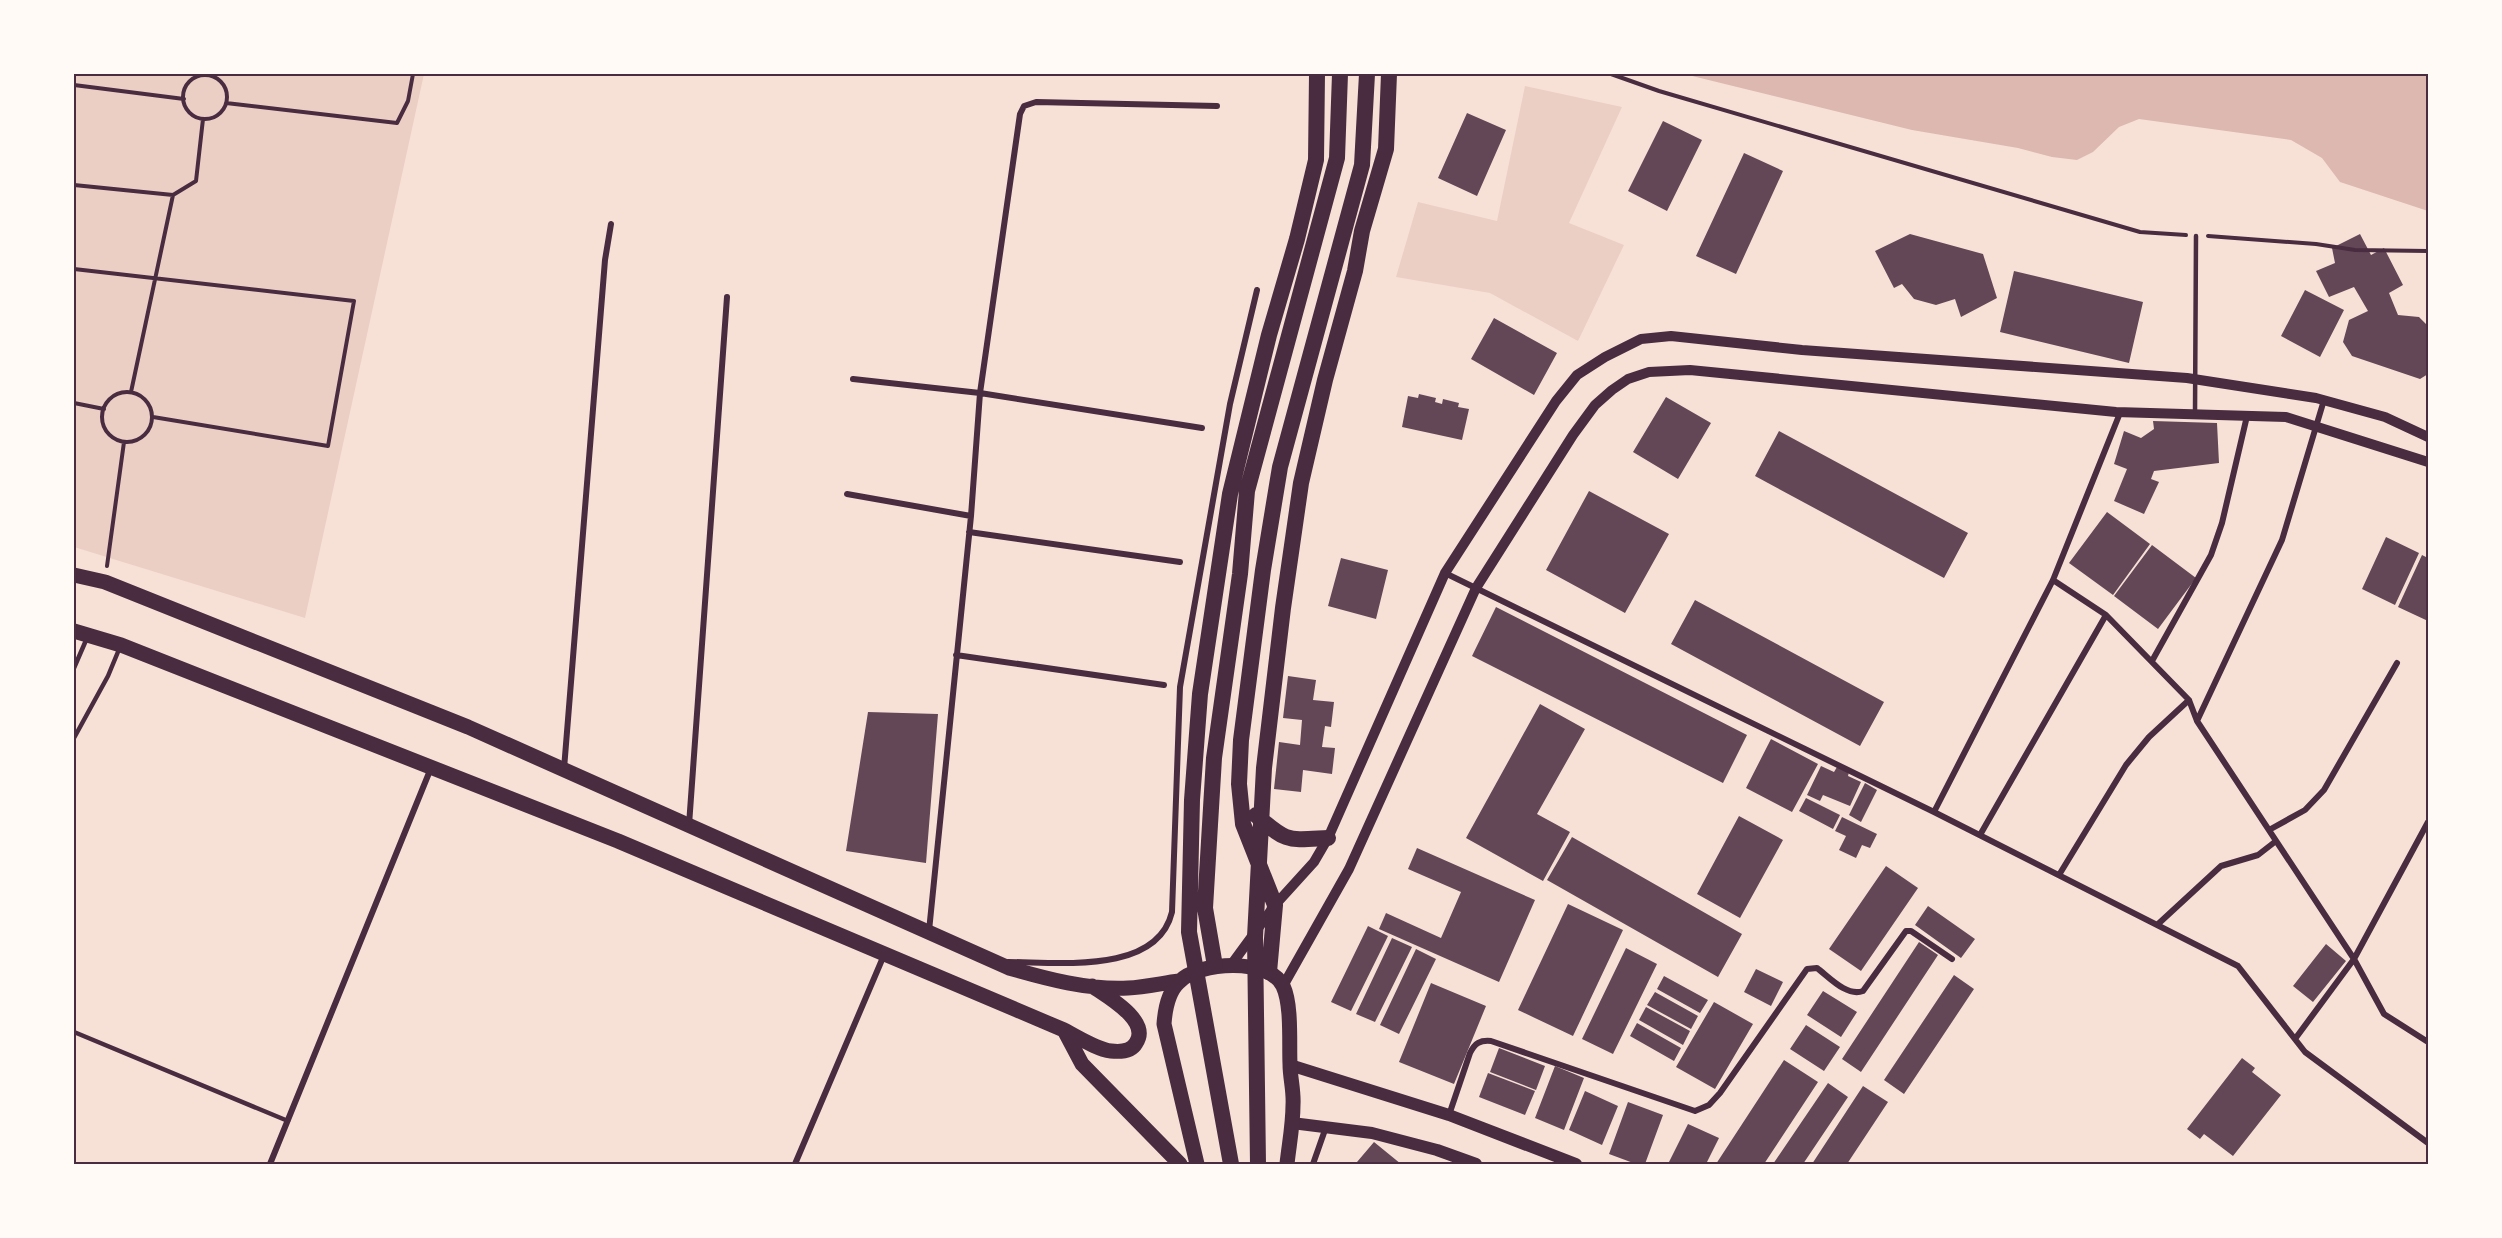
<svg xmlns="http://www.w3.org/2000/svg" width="2502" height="1238" font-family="'Open Sans',sans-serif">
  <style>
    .green { fill: #ebcfc5 }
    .water { fill: #dcb8b0 }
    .building { fill: #644757 }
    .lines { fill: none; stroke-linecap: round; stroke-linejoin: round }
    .path { stroke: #4a2c40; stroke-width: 4 }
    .service { stroke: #4a2c40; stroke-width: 4.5 }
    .minor { stroke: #4a2c40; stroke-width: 6 }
    .tertiary { stroke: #4a2c40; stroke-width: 10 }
    .secondary { stroke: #4a2c40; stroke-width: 12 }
    .primary { stroke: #4a2c40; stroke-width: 15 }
    .trunk { stroke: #4a2c40; stroke-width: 16 }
    .neatline { fill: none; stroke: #4a2c40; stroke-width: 2 }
  </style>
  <rect width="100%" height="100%" fill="#f7e1d7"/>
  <path class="green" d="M 74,74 L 424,74 L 305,618 L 74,547 Z
    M 1525,86 L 1622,107 L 1569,223 L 1624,245 L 1578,341 L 1490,293 L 1396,277 L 1418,202 L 1497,221 Z"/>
  <path class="water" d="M 1684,74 L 2428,74 L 2428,211 L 2340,182 L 2322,158 L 2291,140 L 2139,119 L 2119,127 L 2093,152 L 2077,160 L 2052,157 L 2018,148 L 1912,130 Z"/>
  <path class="building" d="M 1467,113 L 1506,130 L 1477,196 L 1438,178 Z
    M 1663,121 L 1702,140 L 1667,211 L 1628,191 Z
    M 1744,153 L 1783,171 L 1736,274 L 1696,256 Z
    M 1910,234 L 1983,254 L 1997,298 L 1961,317 L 1955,299 L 1936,305 L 1914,299 L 1902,284 L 1894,288 L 1875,251 Z
    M 2360,234 L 2371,255 L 2384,248 L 2403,285 L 2389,293 L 2398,315 L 2419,317 L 2428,326 L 2428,374 L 2420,379 L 2352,356 L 2343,342 L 2349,320 L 2368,311 L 2354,287 L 2329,297 L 2316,271 L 2335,263 L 2332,248 Z
    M 2014,271 L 2143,302 L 2129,363 L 2000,332 Z
    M 2305,290 L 2344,310 L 2320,357 L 2281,336 Z
    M 1494,318 L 1557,353 L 1534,395 L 1471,359 Z
    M 1419,394 L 1436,398 L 1435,402 L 1442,404 L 1443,399 L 1459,403 L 1458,407 L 1469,409 L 1462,440 L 1402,427 L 1408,396 L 1418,398 Z
    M 1666,397 L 1711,423 L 1678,479 L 1633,452 Z
    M 2153,421 L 2217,423 L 2219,463 L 2154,471 L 2151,479 L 2159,482 L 2144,514 L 2114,501 L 2127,469 L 2114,464 L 2124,431 L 2141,438 L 2154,429 Z
    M 1779,431 L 1968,533 L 1944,578 L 1755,476 Z
    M 1589,491 L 1669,534 L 1625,613 L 1546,570 Z
    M 2107,512 L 2150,544 L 2113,595 L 2069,563 Z
    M 2386,537 L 2419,553 L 2395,605 L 2362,589 Z
    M 2152,545 L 2196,578 L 2158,629 L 2114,596 Z
    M 2422,555 L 2428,558 L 2428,621 L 2398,607 Z
    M 1341,558 L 1388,570 L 1376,619 L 1328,606 Z
    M 1695,600 L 1884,702 L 1860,746 L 1671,644 Z
    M 1496,607 L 1747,735 L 1723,783 L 1472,656 Z
    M 1288,676 L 1316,680 L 1313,700 L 1334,702 L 1331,727 L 1325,726 L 1322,747 L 1335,748 L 1332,774 L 1303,770 L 1301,792 L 1274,789 L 1279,742 L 1300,745 L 1302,720 L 1283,718 Z
    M 1540,704 L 1585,729 L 1537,814 L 1570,832 L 1543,881 L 1466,838 Z
    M 868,712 L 938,714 L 926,863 L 846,851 Z
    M 1771,739 L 1818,764 L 1792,812 L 1746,788 Z
    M 1821,766 L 1834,772 L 1837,767 L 1849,772 L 1848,776 L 1861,782 L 1850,806 L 1823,795 L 1820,801 L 1807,795 Z
    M 1865,783 L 1877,790 L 1861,822 L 1849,815 Z
    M 1806,798 L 1840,815 L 1833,829 L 1799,811 Z
    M 1739,816 L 1783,840 L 1740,918 L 1697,894 Z
    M 1842,817 L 1877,834 L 1870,848 L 1862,845 L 1856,858 L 1839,850 L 1846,836 L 1835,831 Z
    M 1572,837 L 1742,934 L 1718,977 L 1547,880 Z
    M 1417,848 L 1535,900 L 1499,982 L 1379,929 L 1386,913 L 1441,938 L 1461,892 L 1408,869 Z
    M 1886,866 L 1918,888 L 1861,971 L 1829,949 Z
    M 1568,904 L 1623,930 L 1573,1036 L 1518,1010 Z
    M 1928,906 L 1975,939 L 1961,958 L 1915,925 Z
    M 1368,926 L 1388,936 L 1351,1011 L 1331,1002 Z
    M 1392,938 L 1412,947 L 1375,1022 L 1356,1014 Z
    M 1919,942 L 1938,955 L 1861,1072 L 1842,1059 Z
    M 2326,944 L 2346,961 L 2313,1002 L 2293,986 Z
    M 1626,948 L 1657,964 L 1613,1054 L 1582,1039 Z
    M 1416,949 L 1436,959 L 1399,1034 L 1380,1025 Z
    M 1756,969 L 1783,982 L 1771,1006 L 1744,992 Z
    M 1954,975 L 1974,989 L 1904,1094 L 1884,1080 Z
    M 1664,976 L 1708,1000 L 1700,1013 L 1657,989 Z
    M 1431,983 L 1486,1006 L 1454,1084 L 1399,1062 Z
    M 1823,991 L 1857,1012 L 1841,1037 L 1807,1015 Z
    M 1655,992 L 1698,1016 L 1691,1029 L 1647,1005 Z
    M 1714,1002 L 1753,1024 L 1715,1089 L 1676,1067 Z
    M 1646,1007 L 1690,1031 L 1683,1045 L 1639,1020 Z
    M 1637,1023 L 1681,1048 L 1674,1061 L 1630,1036 Z
    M 1806,1025 L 1840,1047 L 1824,1071 L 1790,1049 Z
    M 1499,1048 L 1545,1066 L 1536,1090 L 1490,1072 Z
    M 2242,1058 L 2255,1068 L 2252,1072 L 2281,1095 L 2233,1156 L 2204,1134 L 2200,1139 L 2187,1129 Z
    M 1784,1060 L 1818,1082 L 1764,1164 L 1716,1164 Z
    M 1555,1066 L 1584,1078 L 1564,1130 L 1535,1118 Z
    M 1488,1073 L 1535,1091 L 1525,1115 L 1479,1097 Z
    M 1828,1083 L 1848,1097 L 1803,1164 L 1773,1164 Z
    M 1863,1086 L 1888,1102 L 1847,1164 L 1812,1164 Z
    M 1585,1091 L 1618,1106 L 1602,1145 L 1569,1130 Z
    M 1628,1102 L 1663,1115 L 1645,1164 L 1636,1164 L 1609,1154 Z
    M 1688,1124 L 1719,1138 L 1706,1164 L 1668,1164 Z
    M 1374,1142 L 1401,1164 L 1360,1164 L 1357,1162 Z"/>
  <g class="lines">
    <path class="path" d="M 1611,74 L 1659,91 L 2140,232 L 2186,235
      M183 97a22 22 0 1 1 44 0a22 22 0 1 1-44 0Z
      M 74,85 L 184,99
      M 226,103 L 397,123 L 408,101 L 413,74
      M 74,185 L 173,195
      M 2208,236 L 2316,244 L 2355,250 L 2428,251
      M 74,269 L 354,301 L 328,446 L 153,417
      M 131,392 L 173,195 L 196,181 L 203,119
      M102 417a25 25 0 1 1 50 0a25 25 0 1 1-50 0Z
      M 74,403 L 104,409
      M 107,566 L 124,442"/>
    <path class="service" d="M 2195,414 L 2196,236
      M 74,668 L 87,638
      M 74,738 L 108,676 L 120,647
      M 74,1032 L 288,1121"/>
    <path class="minor" d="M 853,379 L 980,393 L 1202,428
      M 847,494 L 971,516
      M 969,532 L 1180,562
      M 1445,573 L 1934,812 L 2238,966 L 2305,1052 L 2428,1143
      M 2053,580 L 2106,615 L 2189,700 L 2197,721 L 2354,959 L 2384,1014 L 2428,1042
      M 956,655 L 1164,685
      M 2152,661 L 2211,555 L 2222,523 L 2247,416
      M 2197,721 L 2282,540 L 2324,400
      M 564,769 L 605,260 L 611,224
      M 1934,812 L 2053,580 L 2120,413
      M 689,825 L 727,297
      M 2269,830 L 2305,810 L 2324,790 L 2397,663
      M 1980,835 L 2106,615
      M 2059,875 L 2126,765 L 2149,737 L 2189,700
      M 2157,925 L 2221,866 L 2258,855 L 2276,841
      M 929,931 L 971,516 L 980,393 L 1020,114 L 1024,106 L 1036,102 L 1217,106
      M 1008,962 C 1058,962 1157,975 1172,912 L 1180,687 L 1230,404 L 1257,290
      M 2295,1039 L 2354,959 L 2428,822
      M 1449,1115 L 1470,1053 C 1475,1043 1480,1040 1491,1041 L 1695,1111 L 1709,1105 L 1720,1093 L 1807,969 L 1817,968 C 1830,978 1847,997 1863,991 L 1906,931 L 1911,931 L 1952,959
      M 270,1164 L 431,768
      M 795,1164 L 884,955
      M 1313,1164 L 1326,1127"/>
    <path class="tertiary" d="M 1231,965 L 1275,905 L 1314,862 L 1328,838 L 1445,573 L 1556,401 L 1577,375 L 1605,357 L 1641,339 L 1671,336 L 1802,350 L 2187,378 L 2316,398 L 2385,417 L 2428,437
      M 1283,986 L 1349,869 L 1476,588 L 1573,435 L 1595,405 L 1612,390 L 1628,379 L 1649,372 L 1690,370 L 2116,412 L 2286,417 L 2428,462"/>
    <path class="secondary" d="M 1290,1065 L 1449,1115 L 1576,1164
      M 1292,1123 L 1372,1133 L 1437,1150 L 1476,1164"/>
    <path class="primary" d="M 74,575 L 105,582 L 468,727 L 1009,968 C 1047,979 1088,990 1128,988 C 1145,987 1163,983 1179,981
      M 74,631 L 121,645 L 618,841 L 1064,1030 L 1082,1064 L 1180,1164
      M 1064,1030 C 1078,1037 1096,1049 1111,1051 C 1120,1052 1131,1052 1136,1043 C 1151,1021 1108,997 1092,986
      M 1197,1164 L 1164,1024 C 1165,1010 1168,992 1179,982 C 1199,961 1270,958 1283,986 C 1292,1005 1289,1043 1290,1064 C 1290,1078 1294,1091 1293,1105 C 1293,1125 1289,1145 1287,1164"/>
    <path class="trunk" d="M 1256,815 C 1287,843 1288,840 1328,838
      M 1215,966 L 1205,908 L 1214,758 L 1240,574 L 1247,491 L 1337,158 L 1340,74
      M 1269,972 L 1275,905 L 1243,824 L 1239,784 L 1241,740 L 1263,570 L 1280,467 L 1362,165 L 1367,74
      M 1231,1164 L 1189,932 L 1192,800 L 1200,694 L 1230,494 L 1269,335 L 1297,239 L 1316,160 L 1317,74
      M 1258,1164 L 1255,937 L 1264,768 L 1283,608 L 1301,483 L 1325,380 L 1355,271 L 1362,231 L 1386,149 L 1389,74"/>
  </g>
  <rect width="2502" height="1238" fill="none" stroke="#fffaf5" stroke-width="150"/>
  <rect x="75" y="75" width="2352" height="1088" class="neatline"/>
</svg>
